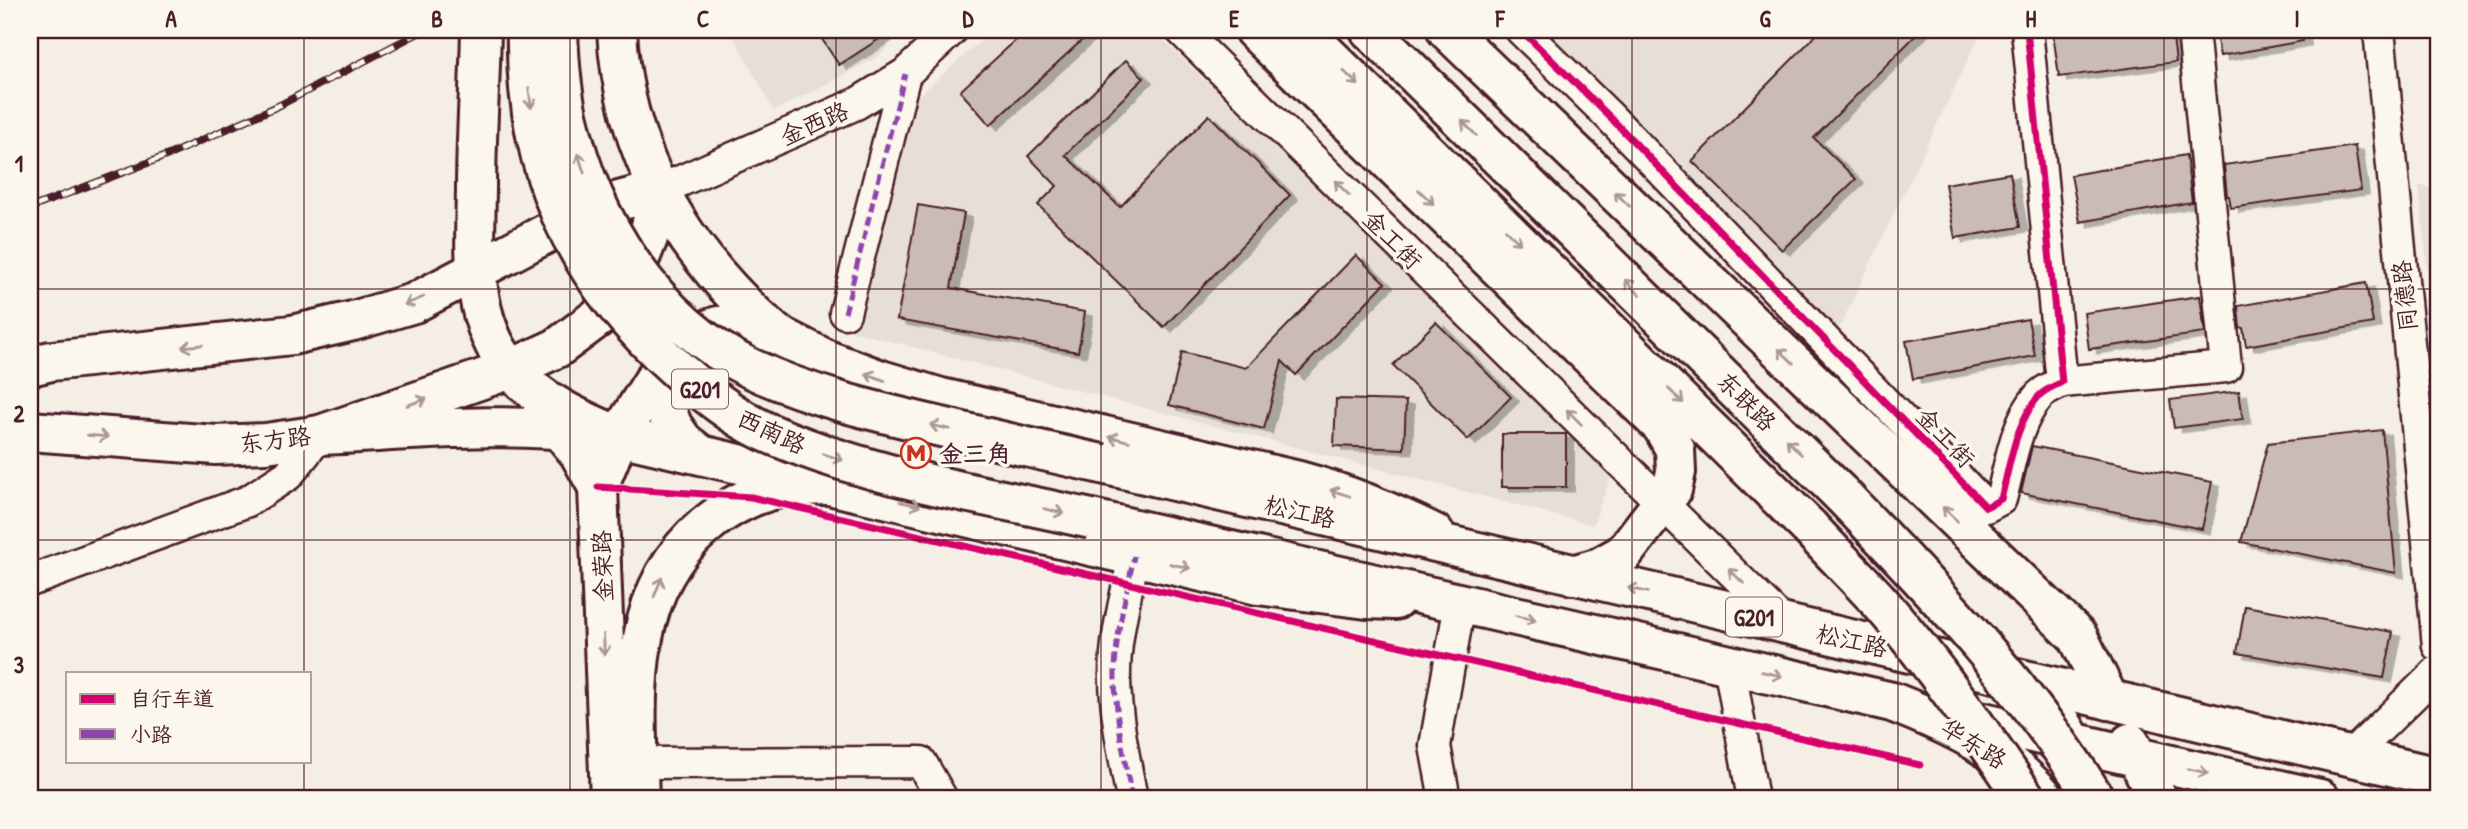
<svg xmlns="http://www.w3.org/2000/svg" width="2468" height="829" font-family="'Patrick Hand','LXGW WenKai TC',sans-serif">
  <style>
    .built { fill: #e7dfd6 }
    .building { fill: #cabbb6; stroke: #4a1f2b; stroke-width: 2; filter: url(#shadow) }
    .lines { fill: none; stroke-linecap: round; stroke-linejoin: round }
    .street-casing { stroke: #4a1f2b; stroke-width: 35 }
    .secondary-casing { stroke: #4a1f2b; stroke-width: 44 }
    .primary-casing { stroke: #4a1f2b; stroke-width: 44 }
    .highway-casing { stroke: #4a1f2b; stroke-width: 44 }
    .street { stroke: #fbf7ec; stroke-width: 30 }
    .secondary { stroke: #fbf7ec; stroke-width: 38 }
    .primary { stroke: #fbf7ec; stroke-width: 38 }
    .highway { stroke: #fbf7ec; stroke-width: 38 }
    .rail-casing { stroke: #4a1f2b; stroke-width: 8 }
    .rail { stroke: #fbf7ec; stroke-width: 5; stroke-dasharray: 16; stroke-linecap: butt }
    .highway-bridge-casing { stroke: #4a1f2b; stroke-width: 44; stroke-linecap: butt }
    .highway-bridge { stroke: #fbf7ec; stroke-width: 38 }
    .quiet { stroke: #8e44ad; stroke-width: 5; stroke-dasharray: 10 5; stroke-linecap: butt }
    .cycleway-casing { stroke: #fbf7ec; stroke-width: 11 }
    .cycleway { stroke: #d6006c; stroke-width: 7 }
    .oneway { stroke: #ab9695 }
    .grid { fill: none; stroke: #4a1f2b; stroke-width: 2; stroke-opacity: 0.55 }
    .labels { text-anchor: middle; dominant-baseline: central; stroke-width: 7; stroke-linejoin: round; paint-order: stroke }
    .shield { fill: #fbf7ec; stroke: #7f6065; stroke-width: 2 }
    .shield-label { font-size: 23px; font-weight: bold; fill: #4a1f2b }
    .street-label { font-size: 24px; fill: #4a1f2b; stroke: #fbf7ec }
    .poi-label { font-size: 24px; font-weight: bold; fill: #4a1f2b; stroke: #fbf7ec; text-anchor: start }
    .neatline { fill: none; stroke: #4a1f2b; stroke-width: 2.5 }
    .grid-label { font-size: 23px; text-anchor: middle; font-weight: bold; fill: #4a1f2b }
  </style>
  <defs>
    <filter id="shadow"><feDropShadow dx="8" dy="4.5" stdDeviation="0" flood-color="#0004"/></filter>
  </defs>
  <rect width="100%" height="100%" fill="#f4eee4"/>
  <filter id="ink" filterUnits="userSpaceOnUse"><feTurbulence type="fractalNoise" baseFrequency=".0143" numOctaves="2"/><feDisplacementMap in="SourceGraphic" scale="14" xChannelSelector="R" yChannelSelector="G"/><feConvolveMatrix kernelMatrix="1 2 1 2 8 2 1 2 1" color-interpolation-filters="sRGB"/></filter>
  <g filter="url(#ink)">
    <path class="built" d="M 730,30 L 905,30 L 876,58 L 774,111 Z
      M 993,30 L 1153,30 L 1613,471 L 1593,525 L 851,331 L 898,114 Z
      M 1539,30 L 1982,30 L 1835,337 Z
      M 2419,185 L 2438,191 L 2438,377 Z"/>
    <path class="building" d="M 816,30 L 893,30 L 839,65 Z
      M 1027,30 L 1093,30 L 990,125 L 960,91 Z
      M 1821,30 L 1921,30 L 1814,138 L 1856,179 L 1782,250 L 1692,161 Z
      M 2075,30 L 2172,30 L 2176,62 L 2059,77 L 2053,33 Z
      M 2215,30 L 2302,30 L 2303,41 L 2220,56 Z
      M 1126,60 L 1144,78 L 1065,155 L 1120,207 L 1209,115 L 1290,195 L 1164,327 L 1038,205 L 1057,186 L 1028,156 Z
      M 2355,146 L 2361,190 L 2231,208 L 2229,196 L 2227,196 L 2224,165 Z
      M 2186,155 L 2192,202 L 2080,222 L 2071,175 Z
      M 2010,173 L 2020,227 L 1955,238 L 1945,184 Z
      M 918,205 L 964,213 L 951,288 L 1085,312 L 1078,352 L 897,320 Z
      M 1356,255 L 1385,283 L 1296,375 L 1282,361 L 1264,429 L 1169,405 L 1182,352 L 1246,368 Z
      M 2366,283 L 2373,323 L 2246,346 L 2243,328 L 2240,328 L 2238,306 Z
      M 2200,296 L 2205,333 L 2089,349 L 2084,313 Z
      M 2028,319 L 2035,356 L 1913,379 L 1906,341 Z
      M 1436,322 L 1511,397 L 1468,440 L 1393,365 Z
      M 2239,391 L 2243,419 L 2174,428 L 2170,400 Z
      M 1336,399 L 1406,401 L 1404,449 L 1334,446 Z
      M 2382,430 L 2396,573 L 2241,542 L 2268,443 Z
      M 1502,434 L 1566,434 L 1566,487 L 1502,487 Z
      M 2032,446 L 2212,482 L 2202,529 L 2021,493 Z
      M 2245,606 L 2393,632 L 2384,678 L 2237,653 Z"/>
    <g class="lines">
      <g class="street-casing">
        <path id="street" d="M 1181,30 L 1785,624
          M 1521,30 L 1608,115 L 1986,507 L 2001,499 C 2010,465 2015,423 2039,396 C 2044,390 2055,386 2062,382 L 2027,30
          M 2379,30 L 2438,646
          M 660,190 L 856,104 L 905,74 L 952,30
          M 845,313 L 905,74
          M 2062,382 L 2226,367 L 2193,30
          M 30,581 L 248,501 L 288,475 L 320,435
          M 1729,664 L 1753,799
          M 2351,756 L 2438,671
          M 638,763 L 921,762 L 942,799
          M 1132,799 C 1125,760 1116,721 1115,680 C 1114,639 1126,596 1134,556
          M 1445,799 L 1435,746 L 1460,603"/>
      </g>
      <g class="secondary-casing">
        <path id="secondary" d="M 30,366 L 51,361 L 292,335 L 353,321 L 414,303 L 568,222 L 619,201 L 660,190 L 648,238 L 632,278 L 600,316 L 557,348 L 511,369 L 320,435 L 266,443 L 216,445 L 30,431
          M 543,409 L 579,453 L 598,487
          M 610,799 L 598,487 L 619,436 L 672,351
          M 639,799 C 636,705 624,593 705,526 C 727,507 756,492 786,487 C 798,486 811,486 823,485"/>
      </g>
      <g class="primary-casing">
        <path id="primary" d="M 481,30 C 480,83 476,137 476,190 C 475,250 469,320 511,369 C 540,402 580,420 619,436 L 1258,585 L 1367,599 L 1395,600
          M 617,30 C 623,154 684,255 776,334
          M 320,435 C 410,431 504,421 594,433
          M 701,455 L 683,441 L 672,425 L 664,403 L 665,376 L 672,351 L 694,334 L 718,326 L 746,327 L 776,334 L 827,360 L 881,380 L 941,398 L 1299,481 C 1347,494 1391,512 1435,534
          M 2038,683 L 2438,777
          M 1949,714 L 2320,799
          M 2130,743 L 2158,799"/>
      </g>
      <g class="highway-casing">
        <path id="highway" d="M 1254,30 L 1662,426 L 1675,449 L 1676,472 L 1672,490 L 1623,554 L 1600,567 L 1573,575
          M 1302,30 L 1809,527
          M 1370,30 L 1842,495
          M 1447,30 L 2078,637 L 2109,700
          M 1102,464 L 2038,683 L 2068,734
          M 1091,519 L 1892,702 C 1953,726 2002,749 2046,799"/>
      </g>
      <use href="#street" class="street"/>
      <use href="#secondary" class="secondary"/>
      <use href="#primary" class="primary"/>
      <use href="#highway" class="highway"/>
      <g class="rail-casing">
        <path id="rail" d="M 30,208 L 171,154 L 280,105 L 424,30"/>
      </g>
      <use href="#rail" class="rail"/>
      <g class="highway-bridge-casing">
        <path id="highway-bridge" d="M 527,30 C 524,169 574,278 678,370 C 705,393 732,416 764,431 C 867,477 981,494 1091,519
          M 558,30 C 559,60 561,90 568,119 C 591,220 654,322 750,368 C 809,396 873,411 937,426 C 992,439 1047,452 1102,464
          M 1842,495 C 1931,588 2028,689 2095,799
          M 1809,527 C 1832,552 1856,576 1879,601 C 1933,663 1980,731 2026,799"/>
      </g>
      <use href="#highway-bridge" class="highway-bridge"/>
      <path class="quiet" d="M 845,313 L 905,74
        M 1132,799 C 1125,760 1116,721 1115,680 C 1114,639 1126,596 1134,556"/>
      <g class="cycleway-casing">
        <path id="cycleway" d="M 1521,30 L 1608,115 L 1986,507 L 2001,499 C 2010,465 2015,423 2039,396 C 2044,390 2055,386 2062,382 L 2027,30
          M 598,487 L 751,497 L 1920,765"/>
      </g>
      <use href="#cycleway" class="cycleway"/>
    </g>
    <defs><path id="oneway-shaft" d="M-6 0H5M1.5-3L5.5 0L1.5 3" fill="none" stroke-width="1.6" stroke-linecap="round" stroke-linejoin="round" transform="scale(1.75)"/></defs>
    <g class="oneway">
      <use href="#oneway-shaft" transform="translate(1351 78) rotate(44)"/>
      <use href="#oneway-shaft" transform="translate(530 98) rotate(83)"/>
      <use href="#oneway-shaft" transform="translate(1469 128) rotate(-135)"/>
      <use href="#oneway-shaft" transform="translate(581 163) rotate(-108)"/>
      <use href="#oneway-shaft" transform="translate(1342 188) rotate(-135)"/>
      <use href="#oneway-shaft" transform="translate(1426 197) rotate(44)"/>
      <use href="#oneway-shaft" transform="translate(1622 199) rotate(-136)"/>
      <use href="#oneway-shaft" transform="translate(1513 237) rotate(44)"/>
      <use href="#oneway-shaft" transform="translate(1632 287) rotate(-135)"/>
      <use href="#oneway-shaft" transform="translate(414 301) rotate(158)"/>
      <use href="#oneway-shaft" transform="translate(192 346) rotate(174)"/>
      <use href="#oneway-shaft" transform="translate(1786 356) rotate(-136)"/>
      <use href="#oneway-shaft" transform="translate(875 377) rotate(-160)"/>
      <use href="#oneway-shaft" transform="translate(1676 396) rotate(44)"/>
      <use href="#oneway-shaft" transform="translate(417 402) rotate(-19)"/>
      <use href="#oneway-shaft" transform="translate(1574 417) rotate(-135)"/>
      <use href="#oneway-shaft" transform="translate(940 427) rotate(-167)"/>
      <use href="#oneway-shaft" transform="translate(98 436) rotate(4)"/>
      <use href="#oneway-shaft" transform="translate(1119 439) rotate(-167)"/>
      <use href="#oneway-shaft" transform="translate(1794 447) rotate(-135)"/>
      <use href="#oneway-shaft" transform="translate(833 457) rotate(17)"/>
      <use href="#oneway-shaft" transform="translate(1340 493) rotate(-162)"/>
      <use href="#oneway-shaft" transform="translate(910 504) rotate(13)"/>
      <use href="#oneway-shaft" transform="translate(1054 511) rotate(13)"/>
      <use href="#oneway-shaft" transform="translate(1950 514) rotate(-136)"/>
      <use href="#oneway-shaft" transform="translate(1180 566) rotate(13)"/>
      <use href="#oneway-shaft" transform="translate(1736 576) rotate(-136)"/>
      <use href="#oneway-shaft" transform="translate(658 587) rotate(-68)"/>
      <use href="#oneway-shaft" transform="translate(1638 590) rotate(-167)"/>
      <use href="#oneway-shaft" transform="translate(1526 618) rotate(13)"/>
      <use href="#oneway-shaft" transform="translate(604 645) rotate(88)"/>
      <use href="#oneway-shaft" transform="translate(1772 674) rotate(13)"/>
      <use href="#oneway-shaft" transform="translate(2198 771) rotate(13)"/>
    </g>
  </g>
  <path class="grid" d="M 304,30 L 304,673M 570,30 L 570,799M 836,30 L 836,799M 1101,30 L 1101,799M 1367,30 L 1367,799M 1632,30 L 1632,799M 1898,30 L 1898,799M 2164,30 L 2164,799M 30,289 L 2438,289M 30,540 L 2438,540M 304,761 L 304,799"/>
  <defs>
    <g id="metro-ring" transform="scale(1.575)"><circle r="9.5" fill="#fbf7ec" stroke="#c8321e" stroke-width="1.5"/><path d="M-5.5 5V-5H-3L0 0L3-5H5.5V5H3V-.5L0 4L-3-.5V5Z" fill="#c8321e"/></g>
  </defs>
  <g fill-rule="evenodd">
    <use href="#metro-ring" x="916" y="453"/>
  </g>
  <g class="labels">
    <g class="shield">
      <rect x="672" y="369.5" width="56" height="39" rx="5"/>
      <rect x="1726" y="597.5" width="56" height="39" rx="5"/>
    </g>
    <g class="shield-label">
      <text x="700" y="389">G201</text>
      <text x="1754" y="617">G201</text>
    </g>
    <g class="street-label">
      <text transform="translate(814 123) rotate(-24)">金西路</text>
      <text transform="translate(1393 239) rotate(45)">金工街</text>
      <text transform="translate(2404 296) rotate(-96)">同德路</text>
      <text transform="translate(1747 401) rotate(45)">东联路</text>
      <text transform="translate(772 431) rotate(25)">西南路</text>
      <text transform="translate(1946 437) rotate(46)">金工街</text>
      <text transform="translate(275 439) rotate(-7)">东方路</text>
      <text transform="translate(1300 511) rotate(13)">松江路</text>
      <text transform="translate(602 566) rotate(-92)">金荣路</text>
      <text transform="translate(1852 640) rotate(13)">松江路</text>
      <text transform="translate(1974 743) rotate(32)">华东路</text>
    </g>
    <g class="poi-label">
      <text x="939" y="453">金三角</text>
    </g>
  </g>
  <rect width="2468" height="829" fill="none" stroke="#fbf7ec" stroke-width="77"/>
  <rect x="66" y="672" width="245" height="91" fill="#fbf7ec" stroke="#b4a19f" stroke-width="2"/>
  <rect x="80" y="694" width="35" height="10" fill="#d6006c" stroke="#b4a19f" stroke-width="2"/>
  <text x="130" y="706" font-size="21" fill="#4a1f2b">自行车道</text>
  <rect x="80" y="729" width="35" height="10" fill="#8e44ad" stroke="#b4a19f" stroke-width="2"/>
  <text x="130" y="742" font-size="21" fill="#4a1f2b">小路</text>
  <rect x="38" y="38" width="2392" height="752" class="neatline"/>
  <g class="grid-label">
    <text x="171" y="27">A</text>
    <text x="437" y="27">B</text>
    <text x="703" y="27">C</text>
    <text x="968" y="27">D</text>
    <text x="1234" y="27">E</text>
    <text x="1500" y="27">F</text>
    <text x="1765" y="27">G</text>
    <text x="2031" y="27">H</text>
    <text x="2297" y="27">I</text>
    <text x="19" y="172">1</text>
    <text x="19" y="422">2</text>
    <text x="19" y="673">3</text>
  </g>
</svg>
